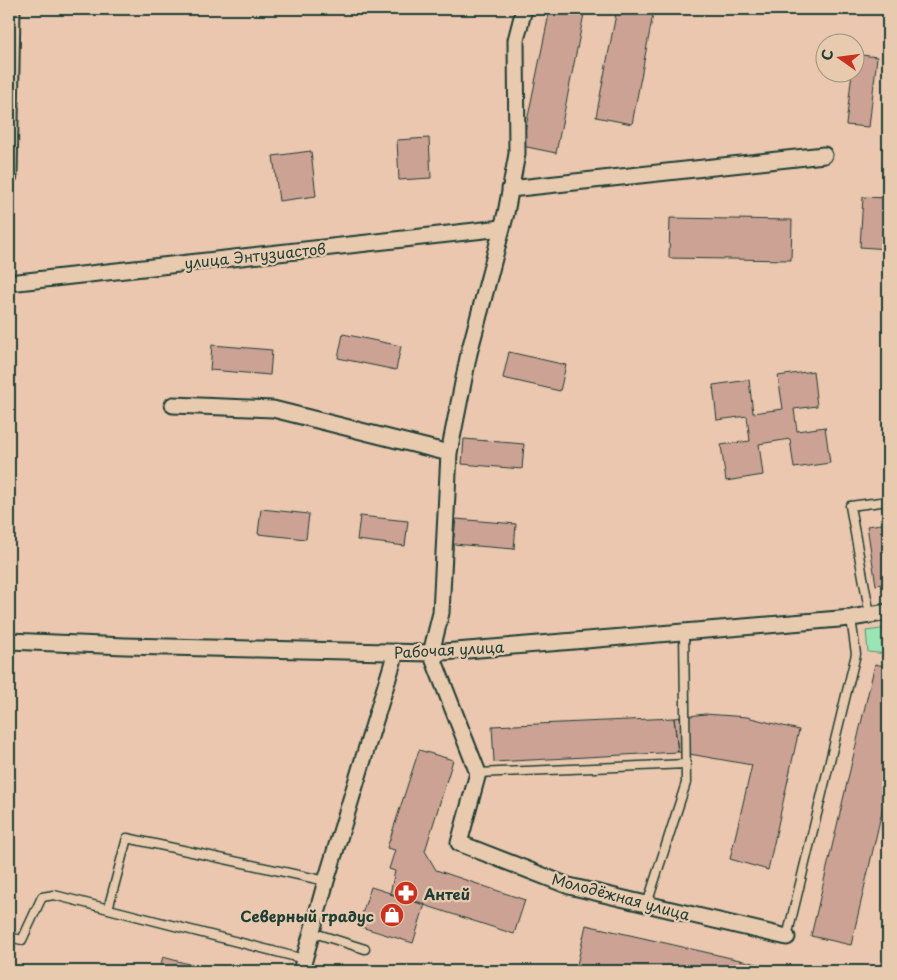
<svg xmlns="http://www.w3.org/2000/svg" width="897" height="980" font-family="'Playpen Sans',sans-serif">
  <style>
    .green { fill: #9be4b3; stroke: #5d9074 }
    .building { fill: #cca295; stroke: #1f3d34 }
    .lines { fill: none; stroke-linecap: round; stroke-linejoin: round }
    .service-casing { stroke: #1f3d34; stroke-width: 11 }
    .minor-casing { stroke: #1f3d34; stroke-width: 19 }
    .service { stroke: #e8cbaf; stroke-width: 8 }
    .minor { stroke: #e8cbaf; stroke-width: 15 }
    .labels { text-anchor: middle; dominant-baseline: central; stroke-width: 4.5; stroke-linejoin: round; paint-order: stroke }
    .street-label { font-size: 15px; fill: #1f3d34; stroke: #e8cbaf }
    .poi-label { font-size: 15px; font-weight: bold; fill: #1f3d34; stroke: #e8cbaf; text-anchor: start }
  </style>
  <rect width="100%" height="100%" fill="#eac7ae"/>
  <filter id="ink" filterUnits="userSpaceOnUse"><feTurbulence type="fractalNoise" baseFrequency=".02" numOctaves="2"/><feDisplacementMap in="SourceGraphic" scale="10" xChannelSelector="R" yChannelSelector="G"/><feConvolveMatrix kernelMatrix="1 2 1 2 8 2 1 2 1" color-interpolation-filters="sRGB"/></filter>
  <g filter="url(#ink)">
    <path class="green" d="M 888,628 L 888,654 L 868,652 L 866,631 Z"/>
    <path class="building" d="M 550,9 L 585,9 L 556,153 L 522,146 Z
      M 617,9 L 654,9 L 632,124 L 596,117 Z
      M 854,54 L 877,57 L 869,127 L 846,125 L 852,72 L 854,72 Z
      M 429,138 L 431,178 L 399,180 L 397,140 Z
      M 311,151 L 316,196 L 279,201 L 273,156 Z
      M 863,197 L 888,198 L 888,249 L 860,247 Z
      M 670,218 L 792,220 L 791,260 L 669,258 Z
      M 343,334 L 401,346 L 396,370 L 338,358 Z
      M 212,345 L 272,350 L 270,375 L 210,370 Z
      M 509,352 L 566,365 L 560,391 L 503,378 Z
      M 813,371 L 817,406 L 794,409 L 797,431 L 825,427 L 830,463 L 794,468 L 790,439 L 759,444 L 763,475 L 726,481 L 721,445 L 750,441 L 747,416 L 717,420 L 713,385 L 749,380 L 753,413 L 783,409 L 778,376 Z
      M 464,439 L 524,444 L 522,469 L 462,464 Z
      M 261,509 L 309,514 L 306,539 L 258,534 Z
      M 360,516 L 408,521 L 405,546 L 357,540 Z
      M 456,519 L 516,524 L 514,549 L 453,544 Z
      M 888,523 L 888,583 L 876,585 L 867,526 Z
      M 875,664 L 888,667 L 888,785 L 851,945 L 811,936 Z
      M 705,714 L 747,717 L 799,730 L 768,870 L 730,859 L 752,765 L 678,752 L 674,718 Z
      M 674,718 L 678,752 L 494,762 L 492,726 Z
      M 419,750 L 453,760 L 425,851 L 436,870 L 525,900 L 514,934 L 390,894 L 395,871 L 389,869 L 395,850 L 387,848 Z
      M 371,887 L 425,904 L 413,943 L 358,926 Z
      M 586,925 L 788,971 L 603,971 L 577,965 Z
      M 163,957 L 214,971 L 159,971 Z"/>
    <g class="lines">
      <g class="service-casing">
        <path id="service" d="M 870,615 L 850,506 L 888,501
          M 478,773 L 686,764
          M 647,904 L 686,783 L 684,632
          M 108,909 L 127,838 L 326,881
          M 311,932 L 365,949
          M 9,937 L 22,940 L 42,897 L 54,895 L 304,959
          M 787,937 L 856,654 L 851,618"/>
      </g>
      <g class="minor-casing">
        <path id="minor" d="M 524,9 L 516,40 L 517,154 L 506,213 L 469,353 L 449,453 L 441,613 L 431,653 L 478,773 L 459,843 L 569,886 L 787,937
          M 9,176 L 12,9
          M 510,189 L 824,155
          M 9,283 L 502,228
          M 173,405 L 273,409 L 449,453
          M 9,641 L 125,646 L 431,653 L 851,618 L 888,612
          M 301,971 L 326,881 L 396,652"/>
      </g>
      <use href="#service" class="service"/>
      <use href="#minor" class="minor"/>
    </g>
  </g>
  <defs>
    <g id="pharmacy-disc" transform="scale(1.25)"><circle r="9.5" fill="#c8321e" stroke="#e8cbaf"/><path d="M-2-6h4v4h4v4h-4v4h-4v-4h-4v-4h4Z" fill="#fff"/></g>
    <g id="shop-disc" transform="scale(1.25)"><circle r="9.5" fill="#c8321e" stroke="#e8cbaf"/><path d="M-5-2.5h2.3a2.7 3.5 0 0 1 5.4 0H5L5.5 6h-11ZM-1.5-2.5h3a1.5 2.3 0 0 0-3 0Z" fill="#fff"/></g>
  </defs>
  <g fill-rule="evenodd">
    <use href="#pharmacy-disc" x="406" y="893"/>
    <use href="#shop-disc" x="392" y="915"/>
  </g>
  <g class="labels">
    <g class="street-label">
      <text transform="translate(255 255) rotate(-6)">улица Энтузиастов</text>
      <text transform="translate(449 649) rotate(-3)">Рабочая улица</text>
      <text transform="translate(621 896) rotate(15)">Молодёжная улица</text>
    </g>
    <g class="poi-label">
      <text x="424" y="893">Антей</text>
      <text x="374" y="915" text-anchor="end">Северный градус</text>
    </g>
  </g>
  <rect width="897" height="980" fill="none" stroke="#e8cbaf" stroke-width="30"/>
  <rect x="15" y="15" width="867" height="950" fill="none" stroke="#1f3d34" stroke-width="2" filter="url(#ink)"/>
  <g transform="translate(840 58) rotate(284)"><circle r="24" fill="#e8cbaf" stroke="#98927e"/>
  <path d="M0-4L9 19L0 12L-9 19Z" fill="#c8321e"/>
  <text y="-8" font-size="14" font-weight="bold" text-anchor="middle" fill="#1f3d34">С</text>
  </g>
</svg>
